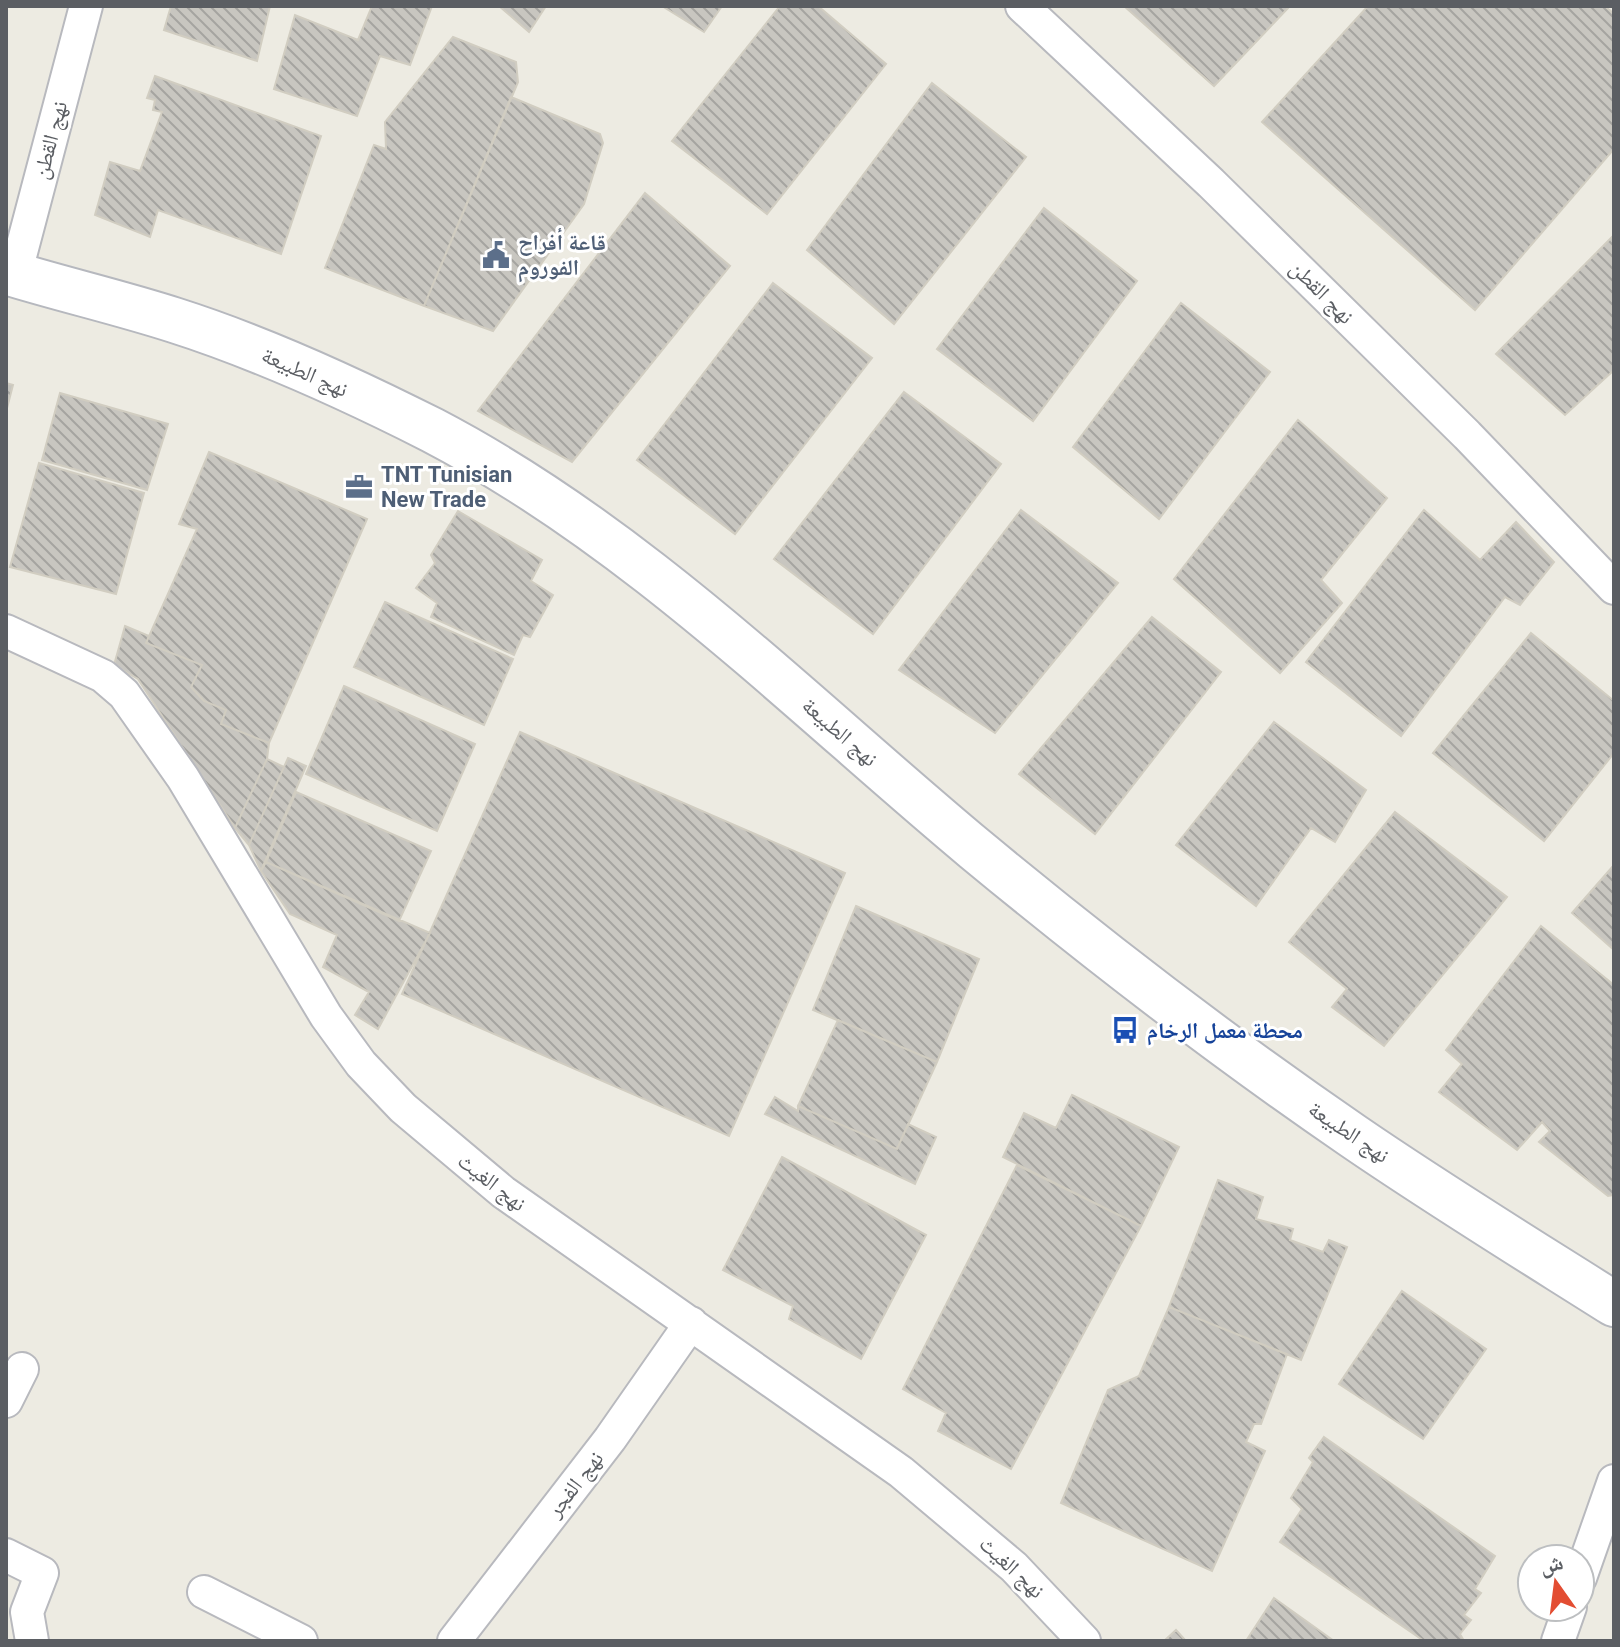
<svg xmlns="http://www.w3.org/2000/svg" width="1620" height="1647" font-family="Roboto,'Noto Naskh Arabic',sans-serif">
  <style>
    .building { fill: url(#building-back-hatch); stroke: #d1cdc1; stroke-width: 2 }
    .lines { fill: none; stroke-linecap: round; stroke-linejoin: round }
    .street-casing { stroke: #b8b9be; stroke-width: 36 }
    .secondary-casing { stroke: #b6b8be; stroke-width: 48 }
    .street { stroke: #fff; stroke-width: 32 }
    .secondary { stroke: #fff; stroke-width: 44 }
    .labels { text-anchor: middle; dominant-baseline: central; stroke-width: 6; stroke-linejoin: round; paint-order: stroke }
    .street-label { font-size: 22px; fill: #5b5e63; stroke: #fff }
    .service-label { font-size: 22px; font-weight: bold; fill: #4e5e75; stroke: #fff; text-anchor: start }
    .transit-label { font-size: 22px; font-weight: bold; fill: #164399; stroke: #fff; text-anchor: start }
  </style>
  <defs>
    <pattern id="building-back-hatch" width="6" height="6" patternUnits="userSpaceOnUse" patternTransform="scale(2)"><rect width="6" height="6" fill="#c8c6c0"/><path d="M-1 5l2 2M0 0l6 6M5-1l2 2" fill="none" stroke="#a5a4a0"/></pattern>
  </defs>
  <rect width="100%" height="100%" fill="#edebe2"/>
  <path class="building" d="M 171,6 L 270,6 L 257,61 L 164,30 Z
    M 372,6 L 432,6 L 410,65 L 380,56 L 357,116 L 274,89 L 295,15 L 358,40 Z
    M 499,6 L 546,6 L 529,32 Z
    M 662,6 L 722,6 L 704,32 Z
    M 780,6 L 818,6 L 886,64 L 767,214 L 672,141 Z
    M 1124,6 L 1290,6 L 1214,86 Z
    M 1368,6 L 1605,6 L 1614,14 L 1614,149 L 1475,310 L 1262,122 Z
    M 453,37 L 516,62 L 518,82 L 424,306 L 325,268 L 374,145 L 386,149 L 385,122 Z
    M 155,76 L 321,136 L 281,254 L 158,210 L 150,237 L 95,215 L 110,162 L 140,171 L 162,112 L 153,110 L 155,100 L 147,98 Z
    M 932,83 L 1026,157 L 894,324 L 807,250 Z
    M 511,97 L 600,134 L 603,143 L 584,204 L 493,331 L 424,306 Z
    M 645,193 L 730,266 L 572,462 L 478,411 Z
    M 1044,208 L 1137,281 L 1033,421 L 937,349 Z
    M 1614,235 L 1614,370 L 1565,415 L 1496,354 Z
    M 773,283 L 872,358 L 735,534 L 637,460 Z
    M 1181,303 L 1270,372 L 1159,519 L 1073,447 Z
    M 6,383 L 13,385 L 6,412 Z
    M 904,392 L 1001,464 L 873,634 L 774,559 Z
    M 60,393 L 168,424 L 147,490 L 42,460 Z
    M 1298,420 L 1387,498 L 1321,580 L 1342,603 L 1280,673 L 1174,579 Z
    M 209,452 L 367,519 L 269,743 L 221,724 L 226,710 L 204,701 L 191,687 L 202,665 L 146,643 L 197,529 L 179,524 Z
    M 39,463 L 144,493 L 116,594 L 10,567 Z
    M 1021,510 L 1118,583 L 995,733 L 899,670 Z
    M 1424,510 L 1480,560 L 1516,522 L 1554,562 L 1520,605 L 1505,597 L 1401,736 L 1306,662 Z
    M 458,511 L 542,560 L 531,581 L 553,595 L 530,637 L 523,635 L 514,655 L 431,617 L 437,603 L 416,588 L 435,563 L 431,555 Z
    M 385,602 L 513,659 L 484,725 L 354,667 Z
    M 1152,617 L 1221,672 L 1095,834 L 1019,774 Z
    M 125,626 L 149,636 L 146,643 L 202,665 L 191,687 L 204,701 L 226,710 L 221,724 L 269,743 L 267,759 L 235,828 L 138,679 L 114,665 Z
    M 1531,633 L 1614,701 L 1614,753 L 1544,841 L 1433,753 Z
    M 344,686 L 475,744 L 437,831 L 306,774 Z
    M 1274,722 L 1366,790 L 1335,842 L 1311,828 L 1256,906 L 1176,845 Z
    M 520,732 L 845,873 L 729,1136 L 402,994 Z
    M 288,758 L 306,766 L 261,871 L 249,845 Z
    M 267,759 L 284,767 L 249,845 L 235,828 Z
    M 296,792 L 431,851 L 399,921 L 266,862 Z
    M 1395,812 L 1507,897 L 1384,1046 L 1332,1007 L 1347,989 L 1289,942 Z
    M 266,862 L 430,933 L 378,1029 L 355,1015 L 369,992 L 323,967 L 337,935 L 290,914 L 261,871 Z
    M 1614,865 L 1614,950 L 1572,913 Z
    M 856,906 L 979,959 L 937,1062 L 813,1010 Z
    M 1541,926 L 1614,985 L 1614,1195 L 1608,1196 L 1539,1142 L 1550,1131 L 1542,1122 L 1517,1150 L 1439,1092 L 1462,1064 L 1446,1050 Z
    M 838,1020 L 937,1062 L 897,1149 L 798,1106 Z
    M 1072,1095 L 1179,1147 L 1141,1226 L 1003,1157 L 1024,1113 L 1056,1128 Z
    M 775,1097 L 798,1111 L 798,1106 L 897,1149 L 908,1124 L 936,1137 L 915,1184 L 765,1114 Z
    M 782,1157 L 926,1235 L 861,1359 L 789,1319 L 793,1306 L 723,1270 Z
    M 1017,1165 L 1141,1226 L 1011,1469 L 938,1431 L 946,1413 L 903,1389 Z
    M 1218,1180 L 1263,1197 L 1256,1219 L 1293,1229 L 1290,1240 L 1323,1252 L 1329,1240 L 1347,1247 L 1301,1360 L 1169,1307 Z
    M 1402,1291 L 1486,1349 L 1423,1439 L 1339,1384 Z
    M 1169,1307 L 1287,1354 L 1261,1424 L 1254,1424 L 1246,1442 L 1265,1451 L 1212,1571 L 1061,1503 L 1108,1390 L 1139,1376 Z
    M 1324,1437 L 1495,1556 L 1475,1589 L 1481,1593 L 1464,1615 L 1471,1620 L 1460,1634 L 1464,1641 L 1424,1641 L 1280,1542 L 1302,1509 L 1291,1498 L 1313,1462 L 1309,1458 Z
    M 1274,1598 L 1334,1641 L 1246,1641 Z
    M 1176,1630 L 1186,1641 L 1164,1641 Z"/>
  <g class="lines">
    <g class="street-casing">
      <path id="street" d="M 1022,6 L 1211,183 L 1467,435 L 1614,588
        M 15,275 L 86,6
        M 6,631 L 103,676 L 124,694 L 183,778 L 326,1016 L 361,1064 L 403,1108 L 503,1192 L 901,1472 L 1014,1567 L 1084,1641
        M 6,1401 L 22,1369
        M 6,1555 L 42,1573 L 27,1612 L 32,1641
        M 1580,1578 L 1614,1481
        M 204,1592 L 301,1641
        M 454,1641 L 610,1439 L 691,1323
        M 1558,1641 L 1570,1607"/>
    </g>
    <g class="secondary-casing">
      <path id="secondary" d="M 6,272 C 61,289 118,302 174,320 C 262,348 349,388 432,430 C 637,537 800,703 975,849 C 1097,950 1223,1047 1353,1136 C 1439,1195 1527,1249 1614,1304"/>
    </g>
    <use href="#street" class="street"/>
    <use href="#secondary" class="secondary"/>
  </g>
  <defs>
    <g id="civic-bare" transform="scale(2.16)"><path d="M-.6-6.5H3V-4.5H.6V-3L4-1V1h2V6H-6V1h2V-1L-.6-3ZM-1.2 2.5V6h2.4V2.5Z" fill="#5c6f8a" stroke="#fff" stroke-width="2.5" paint-order="stroke"/></g>
    <g id="office-bare" transform="scale(2.16)"><path d="M-6-3h4V-5.5h4V-3h4V5H-6ZM-1-4.5V-3h2v-1.5ZM-6 0V1H6V0Z" fill="#5c6f8a" stroke="#fff" stroke-width="2.5" paint-order="stroke"/></g>
    <g id="bus-bare" transform="scale(2.16)"><path d="M-5-6H5V4H4V6H2V4H-2V6H-4V4H-5ZM-3.5-4V0h7V-4ZM-3.5 1.2v1.5H-2V1.2ZM2 1.2v1.5H3.5V1.2Z" fill="#1a4fb4" stroke="#fff" stroke-width="2.5" paint-order="stroke"/></g>
  </defs>
  <g fill-rule="evenodd">
    <use href="#civic-bare" x="496" y="255"/>
    <use href="#office-bare" x="359" y="487"/>
    <use href="#bus-bare" x="1125" y="1030"/>
  </g>
  <g class="labels">
    <g class="street-label">
      <text transform="translate(50 140) rotate(-75)">نهج القطن</text>
      <text transform="translate(1322 292) rotate(45)">نهج القطن</text>
      <text transform="translate(305 372) rotate(24)">نهج الطبيعة</text>
      <text transform="translate(840 732) rotate(41)">نهج الطبيعة</text>
      <text transform="translate(1349 1132) rotate(34)">نهج الطبيعة</text>
      <text transform="translate(492 1182) rotate(38)">نهج الغيث</text>
      <text transform="translate(575 1484) rotate(-52)">نهج الفجر</text>
      <text transform="translate(1012 1567) rotate(43)">نهج الغيث</text>
    </g>
    <g class="service-label">
      <text x="518" y="242">قاعة أفراح<tspan x="518" dy="25">الفوروم</tspan></text>
      <text x="381" y="474">TNT Tunisian<tspan x="381" dy="25">New Trade</tspan></text>
    </g>
    <g class="transit-label">
      <text x="1147" y="1030">محطة معمل الرخام</text>
    </g>
  </g>
  <rect width="1620" height="1647" fill="none" stroke="#5b5e63" stroke-width="16"/>
  <g transform="translate(1556 1583) rotate(346)"><circle r="38" fill="#ffffff" stroke="#bdbfc1" stroke-width="2"/>
  <path d="M0-6L14 30L0 20L-14 30Z" fill="#e34d32"/>
  <text y="-12" font-size="22" font-weight="bold" text-anchor="middle" fill="#5b5e63">ش</text>
  </g>
</svg>
